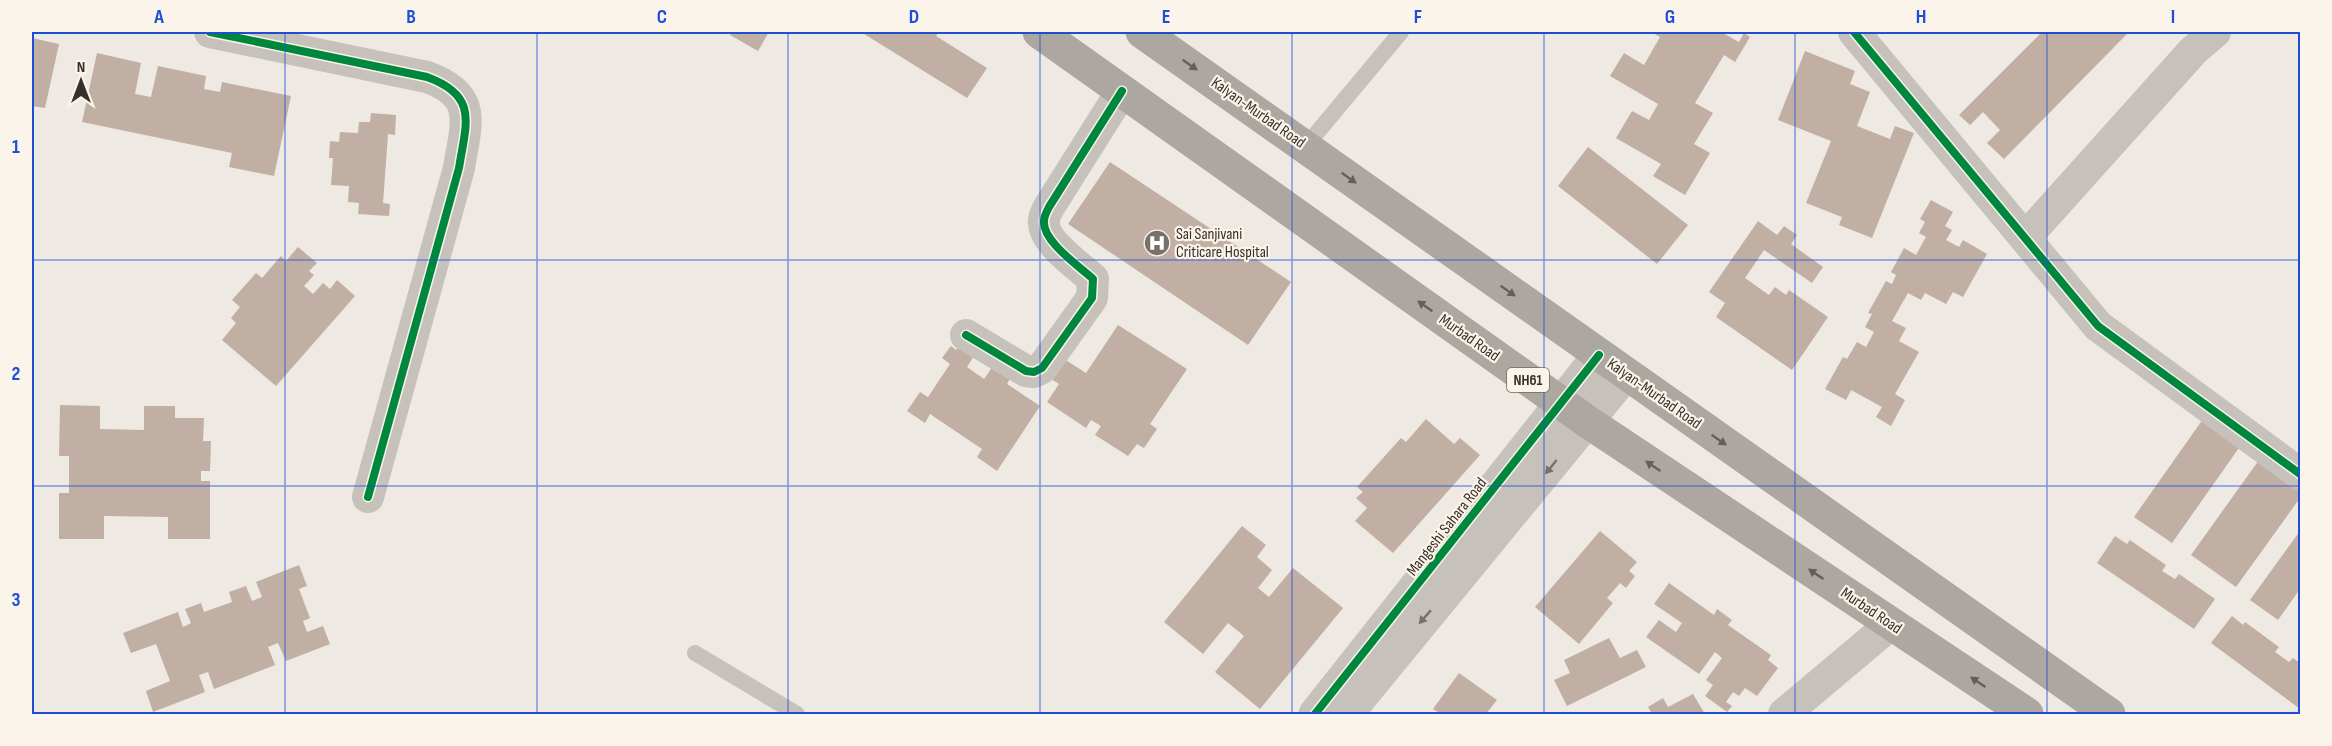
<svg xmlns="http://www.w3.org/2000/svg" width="2332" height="746" font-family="'Sofia Sans Condensed',sans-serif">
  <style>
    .building { fill: #c1afa4 }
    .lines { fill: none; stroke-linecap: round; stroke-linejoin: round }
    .service { stroke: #c7c1bb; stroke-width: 16 }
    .minor { stroke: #c7c1bb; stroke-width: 32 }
    .tertiary { stroke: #c7c1bb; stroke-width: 33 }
    .trunk { stroke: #aca7a0; stroke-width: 33 }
    .cycleway-casing { stroke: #faf4ea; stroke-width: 11 }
    .cycleway { stroke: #00873e; stroke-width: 8 }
    .oneway { fill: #665f59 }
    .oneway2 { fill: #78716b }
    .grid { fill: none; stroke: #1d4ed8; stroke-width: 1.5; stroke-opacity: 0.55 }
    .labels { text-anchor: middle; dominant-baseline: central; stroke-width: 4.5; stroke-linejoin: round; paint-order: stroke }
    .shield { fill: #faf4ea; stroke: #726a63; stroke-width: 1.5 }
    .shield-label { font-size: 15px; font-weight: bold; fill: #382f29 }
    .street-label { font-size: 16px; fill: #382f29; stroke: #faf4ea }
    .poi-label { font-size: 16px; fill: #382f29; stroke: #faf4ea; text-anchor: start }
    .neatline { fill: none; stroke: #1d4ed8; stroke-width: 2 }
    .grid-label { font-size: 20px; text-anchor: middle; font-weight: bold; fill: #1d4ed8 }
  </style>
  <rect width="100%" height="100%" fill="#eee9e2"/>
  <path class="building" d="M 733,32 L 769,32 L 758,51 L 730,35 Z
    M 861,32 L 939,32 L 936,36 L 987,68 L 967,98 Z
    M 1651,32 L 1721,32 L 1739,42 L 1744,33 L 1750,37 L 1735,62 L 1724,55 L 1695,103 L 1713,113 L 1694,144 L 1710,153 L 1685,195 L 1653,176 L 1661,164 L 1616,138 L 1632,111 L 1649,120 L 1658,104 L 1610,76 L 1624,53 L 1644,65 L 1660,37 Z
    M 2042,32 L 2129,32 L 2004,159 L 1987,143 L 2000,130 L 1983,112 L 1970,125 L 1959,115 Z
    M 32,38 L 59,44 L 45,108 L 32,106 Z
    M 1805,51 L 1855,71 L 1850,84 L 1870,92 L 1857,126 L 1890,139 L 1895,126 L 1914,133 L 1872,238 L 1839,225 L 1842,217 L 1806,203 L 1831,141 L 1778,120 Z
    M 97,53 L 141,63 L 135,94 L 151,97 L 158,66 L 206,76 L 204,89 L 220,92 L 222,82 L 291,96 L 274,176 L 229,167 L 232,153 L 82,122 Z
    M 371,113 L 396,115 L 395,135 L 388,134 L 383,203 L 390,204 L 389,216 L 358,214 L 359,203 L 348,202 L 349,186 L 331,185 L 333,158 L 329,158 L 330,141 L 339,142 L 340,132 L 358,133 L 359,122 L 370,122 Z
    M 1588,147 L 1688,225 L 1657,264 L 1558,186 Z
    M 1110,162 L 1291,282 L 1248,345 L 1068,224 Z
    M 1931,200 L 1953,212 L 1945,226 L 1952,230 L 1946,240 L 1959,247 L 1963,240 L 1987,254 L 1963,297 L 1953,292 L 1946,304 L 1925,293 L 1921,300 L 1908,293 L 1892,321 L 1906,328 L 1899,341 L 1919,352 L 1895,394 L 1905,400 L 1891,426 L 1876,417 L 1882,407 L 1851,390 L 1846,400 L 1825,389 L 1843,357 L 1847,359 L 1857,342 L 1866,347 L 1874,332 L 1865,327 L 1872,314 L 1868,313 L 1886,281 L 1892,284 L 1896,275 L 1891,272 L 1904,248 L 1916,255 L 1926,237 L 1919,233 L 1925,222 L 1920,219 Z
    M 1758,221 L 1777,235 L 1784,226 L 1797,235 L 1791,244 L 1823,267 L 1812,283 L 1764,250 L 1745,278 L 1769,295 L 1775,287 L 1786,295 L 1789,290 L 1828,317 L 1792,370 L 1716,317 L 1725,303 L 1709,292 Z
    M 298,247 L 317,263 L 309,271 L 314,275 L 304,286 L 313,294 L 323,283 L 330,289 L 337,280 L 355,296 L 276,386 L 222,340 L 236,323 L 231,318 L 240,307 L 232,300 L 256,273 L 262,278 L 281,256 L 286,261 Z
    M 1118,325 L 1187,369 L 1150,424 L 1157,429 L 1144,448 L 1137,444 L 1128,456 L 1095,435 L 1101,426 L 1091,420 L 1086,428 L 1047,402 L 1059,384 L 1051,379 L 1064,359 L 1086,373 Z
    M 962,341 L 977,351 L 967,367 L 984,379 L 995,363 L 1012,375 L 1007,384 L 1040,406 L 997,471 L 977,457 L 982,449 L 930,414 L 925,423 L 907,411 L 920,392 L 928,397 L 950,364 L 942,358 L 951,346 L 956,350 Z
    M 60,405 L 100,406 L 100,429 L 144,430 L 144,406 L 175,406 L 175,418 L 204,418 L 203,441 L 211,441 L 210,471 L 201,471 L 201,481 L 210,481 L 210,539 L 168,539 L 168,517 L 104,516 L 104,539 L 59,539 L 59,493 L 69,493 L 69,456 L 59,456 Z
    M 1426,419 L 1454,444 L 1460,438 L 1480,455 L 1393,553 L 1355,521 L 1367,508 L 1356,498 L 1363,492 L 1357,487 L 1401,438 L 1406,442 Z
    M 2203,419 L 2241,445 L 2172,543 L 2134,517 Z
    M 2259,460 L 2300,489 L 2300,498 L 2236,587 L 2191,555 Z
    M 1242,526 L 1266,545 L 1257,557 L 1272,570 L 1258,588 L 1269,597 L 1293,568 L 1343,608 L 1260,709 L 1215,672 L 1244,636 L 1228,623 L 1203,654 L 1164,622 Z
    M 1600,531 L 1637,562 L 1629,571 L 1635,576 L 1626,588 L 1620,583 L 1607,598 L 1613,603 L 1579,644 L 1535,607 Z
    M 2300,531 L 2300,589 L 2278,620 L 2250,600 Z
    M 2115,536 L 2127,544 L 2130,540 L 2166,565 L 2162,571 L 2175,579 L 2179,574 L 2215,599 L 2194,629 L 2097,563 Z
    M 299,565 L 307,586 L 299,589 L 310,618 L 303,621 L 307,632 L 323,626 L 330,644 L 286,661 L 278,643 L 268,647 L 275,665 L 214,689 L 208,672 L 199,675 L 205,692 L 153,712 L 146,691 L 170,681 L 156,644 L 131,653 L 123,633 L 178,612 L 183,627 L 191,623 L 185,609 L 201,603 L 204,612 L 232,602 L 229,592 L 246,586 L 252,601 L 262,597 L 256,582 Z
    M 1669,583 L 1714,615 L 1717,609 L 1732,620 L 1728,625 L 1771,655 L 1768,660 L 1778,668 L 1757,696 L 1745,688 L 1739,696 L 1733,692 L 1726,702 L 1732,706 L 1727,712 L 1705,696 L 1713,685 L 1706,680 L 1722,658 L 1715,652 L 1699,674 L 1646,637 L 1659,620 L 1676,632 L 1682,623 L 1654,604 Z
    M 2232,616 L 2243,625 L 2245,622 L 2279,647 L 2275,652 L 2289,662 L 2293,658 L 2300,663 L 2300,709 L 2211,643 Z
    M 1609,638 L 1620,658 L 1637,650 L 1646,667 L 1567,706 L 1554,680 L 1570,673 L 1564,660 Z
    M 1459,673 L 1497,700 L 1486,714 L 1441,714 L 1433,709 Z
    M 1693,694 L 1705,714 L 1652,714 L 1648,707 L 1663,698 L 1668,707 Z"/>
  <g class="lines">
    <path class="service" d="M 1305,147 L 1401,32
      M 695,653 L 797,714"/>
    <path class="minor" d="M 210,32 L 427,77 C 479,96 466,123 459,168 L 368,497
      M 1854,32 L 2098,326 L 2300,474
      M 2025,238 L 2193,51 L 2215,32
      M 966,335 L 1026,371 L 1034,372 L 1042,368 L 1092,298 L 1093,279 C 1079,266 1042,241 1044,221 C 1044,216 1047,211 1049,207 L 1122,91
      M 1784,714 L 1891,624"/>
    <path class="tertiary" d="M 1315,714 L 1599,355
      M 1347,714 L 1626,374"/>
    <path class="trunk" d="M 1039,32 L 1588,422 L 2027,714
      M 1142,32 L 2109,714"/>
    <g class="cycleway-casing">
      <path id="cycleway" d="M 210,32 L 427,77 C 479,96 466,123 459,168 L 368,497
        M 1854,32 L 2098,326 L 2300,474
        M 966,335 L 1026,371 L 1034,372 L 1042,368 L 1092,298 L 1093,279 C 1079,266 1042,241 1044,221 C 1044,216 1047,211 1049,207 L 1122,91
        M 1315,714 L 1599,355"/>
    </g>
    <use href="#cycleway" class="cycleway"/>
  </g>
  <defs><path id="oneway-solid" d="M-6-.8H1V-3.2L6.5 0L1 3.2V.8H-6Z" transform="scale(1.5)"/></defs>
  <g class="oneway">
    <use href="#oneway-solid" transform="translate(1190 65) rotate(35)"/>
    <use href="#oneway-solid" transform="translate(1349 178) rotate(35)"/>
    <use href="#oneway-solid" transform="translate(1508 291) rotate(35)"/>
    <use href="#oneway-solid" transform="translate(1425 306) rotate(-145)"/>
    <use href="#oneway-solid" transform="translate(1719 440) rotate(35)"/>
    <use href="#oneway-solid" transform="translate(1653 466) rotate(-146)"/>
    <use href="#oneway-solid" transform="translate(1816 574) rotate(-146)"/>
    <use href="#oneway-solid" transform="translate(1978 682) rotate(-146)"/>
  </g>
  <g class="oneway2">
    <use href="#oneway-solid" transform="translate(1551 467) rotate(129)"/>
    <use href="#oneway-solid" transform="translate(1425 617) rotate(131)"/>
  </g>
  <path class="grid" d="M 285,32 L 285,714M 537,32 L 537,714M 788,32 L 788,714M 1040,32 L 1040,714M 1292,32 L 1292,714M 1544,32 L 1544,714M 1795,32 L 1795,714M 2047,32 L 2047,714M 32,260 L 2300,260M 32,486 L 2300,486"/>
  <defs>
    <g id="hospital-disc" transform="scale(1.35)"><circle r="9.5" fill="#78706a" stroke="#faf4ea"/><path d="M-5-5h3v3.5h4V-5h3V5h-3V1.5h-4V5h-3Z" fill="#fff"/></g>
  </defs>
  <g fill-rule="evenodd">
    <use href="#hospital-disc" x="1157" y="243"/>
  </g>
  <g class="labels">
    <rect class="shield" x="1507" y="368" width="42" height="24" rx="4.5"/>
    <g class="shield-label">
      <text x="1528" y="380">NH61</text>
    </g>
    <g class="street-label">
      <text transform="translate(1258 113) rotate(35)">Kalyan-Murbad Road</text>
      <text transform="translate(1469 338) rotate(35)">Murbad Road</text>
      <text transform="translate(1654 394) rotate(35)">Kalyan-Murbad Road</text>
      <text transform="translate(1447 527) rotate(-52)">Mangeshi Sahara Road</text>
      <text transform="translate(1871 611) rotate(34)">Murbad Road</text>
    </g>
    <g class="poi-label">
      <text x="1176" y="234">Sai Sanjivani<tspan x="1176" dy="18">Criticare Hospital</tspan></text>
    </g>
  </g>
  <rect width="2332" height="746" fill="none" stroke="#faf4ea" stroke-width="66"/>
  <g transform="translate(81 81)" stroke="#faf4ea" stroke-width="4.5" paint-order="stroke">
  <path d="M0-4.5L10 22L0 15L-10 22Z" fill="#382f29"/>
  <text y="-9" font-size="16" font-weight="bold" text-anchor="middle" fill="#382f29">N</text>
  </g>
  <rect x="33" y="33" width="2266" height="680" class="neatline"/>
  <g class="grid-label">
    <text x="159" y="23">A</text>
    <text x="411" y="23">B</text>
    <text x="662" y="23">C</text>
    <text x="914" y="23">D</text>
    <text x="1166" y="23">E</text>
    <text x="1418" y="23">F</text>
    <text x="1670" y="23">G</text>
    <text x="1921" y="23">H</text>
    <text x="2173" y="23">I</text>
    <text x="16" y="153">1</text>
    <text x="16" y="380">2</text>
    <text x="16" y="606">3</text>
  </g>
</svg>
